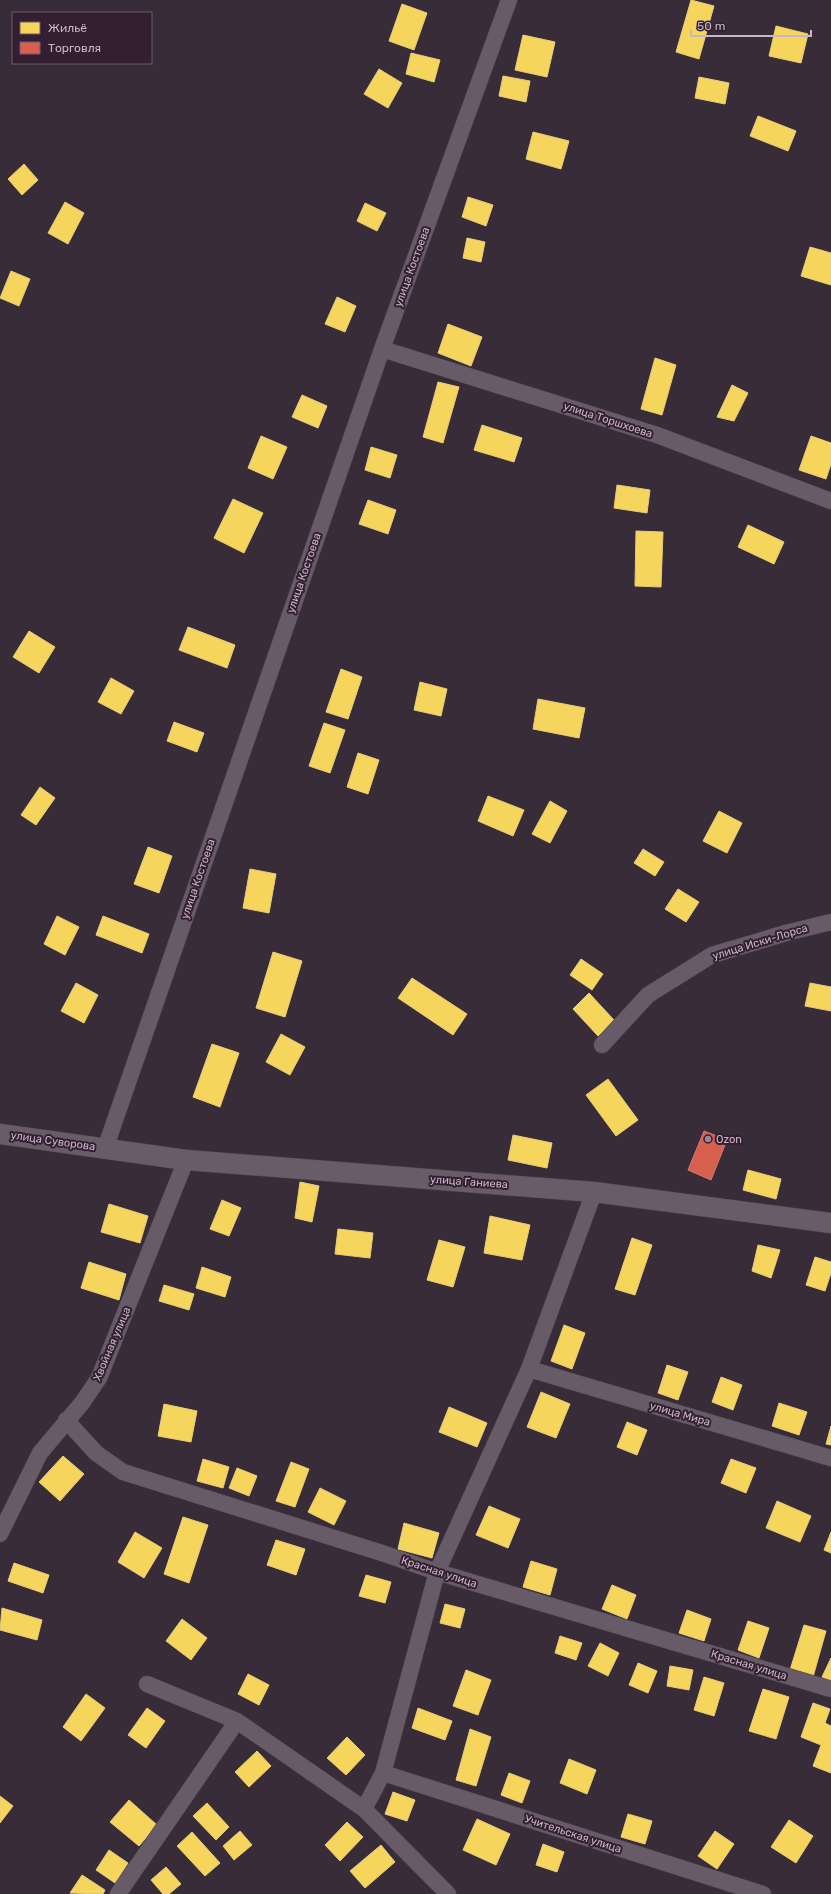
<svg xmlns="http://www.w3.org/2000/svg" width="831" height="1894" font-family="Rubik,sans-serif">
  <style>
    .homes { fill: #f6d55c; stroke: #e8cc7c }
    .shops { fill: #d6604d; stroke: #d27a72 }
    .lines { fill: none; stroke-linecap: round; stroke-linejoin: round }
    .minor-casing { stroke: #514850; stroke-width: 17 }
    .major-casing { stroke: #554954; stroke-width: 21 }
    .minor { stroke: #665b66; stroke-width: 16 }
    .major { stroke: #685d67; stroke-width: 20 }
    .poi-dot { fill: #968695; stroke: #331e32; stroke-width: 1.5 }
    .labels { text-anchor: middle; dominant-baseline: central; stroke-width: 4; stroke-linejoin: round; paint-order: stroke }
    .street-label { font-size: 11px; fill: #c9b6c7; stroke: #331e32 }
    .poi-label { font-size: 11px; fill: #c9b6c7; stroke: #331e32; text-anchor: start }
  </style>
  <rect width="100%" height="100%" fill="#382c38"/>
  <path class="homes" d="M 691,0 L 714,6 L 699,59 L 676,52 Z
    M 402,4 L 427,13 L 414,50 L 389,41 Z
    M 776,26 L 808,34 L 801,63 L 769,56 Z
    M 523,35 L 555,42 L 547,77 L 515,70 Z
    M 411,53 L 440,60 L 434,82 L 406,74 Z
    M 379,69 L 402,83 L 388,108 L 364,94 Z
    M 503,76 L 530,81 L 526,102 L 499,96 Z
    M 699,77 L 729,83 L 725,104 L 695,98 Z
    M 758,116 L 796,131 L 788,151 L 750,136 Z
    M 533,132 L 569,141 L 561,169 L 526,159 Z
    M 24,164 L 38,180 L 22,195 L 8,179 Z
    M 468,197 L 493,205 L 486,226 L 462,217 Z
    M 65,202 L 84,213 L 68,244 L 48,233 Z
    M 365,203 L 386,213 L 377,231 L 357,221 Z
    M 467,238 L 485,242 L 481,262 L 463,258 Z
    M 810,247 L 831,253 L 831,285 L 801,276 Z
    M 11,271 L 30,279 L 19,306 L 0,298 Z
    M 337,297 L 356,306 L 345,332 L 325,324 Z
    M 448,324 L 482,337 L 471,366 L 438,353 Z
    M 655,358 L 676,365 L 662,415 L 641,409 Z
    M 438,382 L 459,387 L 443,443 L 423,437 Z
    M 732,385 L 748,393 L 734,421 L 717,417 Z
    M 302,395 L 327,406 L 318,428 L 292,417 Z
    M 482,425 L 522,438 L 514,462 L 474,450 Z
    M 261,436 L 287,447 L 273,479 L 248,468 Z
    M 811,436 L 831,443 L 831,464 L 826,479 L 799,470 Z
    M 371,447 L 397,455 L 390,478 L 365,470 Z
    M 617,485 L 650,490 L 647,513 L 614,508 Z
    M 233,499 L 263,513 L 244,553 L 214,538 Z
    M 368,500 L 396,510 L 388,534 L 359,524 Z
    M 748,525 L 784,542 L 774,564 L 738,547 Z
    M 636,531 L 663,532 L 661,587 L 635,586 Z
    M 188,627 L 235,645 L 227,668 L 179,650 Z
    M 29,631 L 55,647 L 39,673 L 13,657 Z
    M 341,669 L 362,677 L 348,719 L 326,712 Z
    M 111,678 L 134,691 L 121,714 L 98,702 Z
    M 420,682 L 447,689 L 441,716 L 414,710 Z
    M 538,699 L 585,708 L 579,738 L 533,729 Z
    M 174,722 L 204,733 L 197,752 L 167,741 Z
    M 324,723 L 345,730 L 330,773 L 309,766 Z
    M 358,753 L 379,760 L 368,794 L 347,787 Z
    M 40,787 L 55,798 L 36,825 L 21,815 Z
    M 488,796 L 524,810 L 513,836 L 478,821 Z
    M 550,801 L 567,811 L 550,843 L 532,834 Z
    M 719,811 L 742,823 L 727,853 L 703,841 Z
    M 148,847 L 172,856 L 159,893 L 134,884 Z
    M 643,849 L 664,862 L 655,876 L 634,863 Z
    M 250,869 L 276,874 L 269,913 L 243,908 Z
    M 678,889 L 699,902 L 686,922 L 665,909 Z
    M 57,916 L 79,927 L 65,955 L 44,944 Z
    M 103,916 L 149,934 L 142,953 L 96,935 Z
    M 273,952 L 302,961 L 285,1017 L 256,1008 Z
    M 581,959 L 603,974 L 592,990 L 570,975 Z
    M 412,978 L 467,1014 L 453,1035 L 398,998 Z
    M 76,983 L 98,995 L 84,1023 L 61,1011 Z
    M 810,983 L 831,987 L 831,1011 L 805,1006 Z
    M 589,993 L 614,1020 L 598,1036 L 573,1009 Z
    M 281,1034 L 305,1047 L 290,1075 L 266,1062 Z
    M 212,1044 L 239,1053 L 220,1107 L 193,1097 Z
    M 608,1079 L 638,1120 L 616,1136 L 586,1095 Z
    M 513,1135 L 552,1143 L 547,1168 L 508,1160 Z
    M 748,1170 L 781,1179 L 776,1199 L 743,1190 Z
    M 300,1182 L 319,1186 L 312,1222 L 295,1218 Z
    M 222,1200 L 241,1208 L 229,1236 L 210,1229 Z
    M 109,1204 L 148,1216 L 140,1243 L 101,1232 Z
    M 490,1216 L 530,1225 L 522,1260 L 484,1253 Z
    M 338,1229 L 373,1233 L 370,1258 L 335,1254 Z
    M 632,1238 L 652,1245 L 635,1295 L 615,1289 Z
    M 439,1240 L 465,1247 L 453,1287 L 427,1280 Z
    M 758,1245 L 780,1250 L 771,1278 L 752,1271 Z
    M 815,1257 L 831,1262 L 831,1273 L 825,1291 L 806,1285 Z
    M 89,1262 L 126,1274 L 119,1300 L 81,1288 Z
    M 202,1267 L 231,1277 L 225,1297 L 196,1288 Z
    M 164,1285 L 194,1294 L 189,1310 L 159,1301 Z
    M 564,1325 L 585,1333 L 572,1369 L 551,1361 Z
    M 667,1365 L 688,1372 L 678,1400 L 658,1393 Z
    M 721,1377 L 742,1385 L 733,1410 L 712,1402 Z
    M 541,1392 L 570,1404 L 556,1438 L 527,1427 Z
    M 779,1403 L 807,1412 L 799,1435 L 772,1426 Z
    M 164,1404 L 197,1411 L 191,1442 L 158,1436 Z
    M 449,1407 L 487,1423 L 477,1447 L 439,1432 Z
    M 627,1422 L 647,1430 L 637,1455 L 617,1447 Z
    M 831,1426 L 831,1445 L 826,1444 Z
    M 63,1456 L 84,1474 L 60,1501 L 39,1482 Z
    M 203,1459 L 229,1467 L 223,1488 L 197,1481 Z
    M 731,1459 L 756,1468 L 746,1493 L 721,1483 Z
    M 291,1462 L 309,1469 L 295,1507 L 276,1501 Z
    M 237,1468 L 257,1476 L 249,1496 L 229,1488 Z
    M 320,1488 L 346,1501 L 334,1525 L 308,1512 Z
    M 777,1501 L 811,1516 L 800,1542 L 766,1528 Z
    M 489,1506 L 520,1519 L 508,1548 L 476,1535 Z
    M 183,1517 L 208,1525 L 189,1583 L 164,1574 Z
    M 404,1523 L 439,1533 L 432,1558 L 398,1549 Z
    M 135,1532 L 162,1548 L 144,1578 L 118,1562 Z
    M 831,1532 L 831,1553 L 824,1550 Z
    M 276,1540 L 305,1549 L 296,1575 L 267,1565 Z
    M 531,1561 L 557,1569 L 550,1595 L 523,1587 Z
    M 14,1563 L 49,1575 L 43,1593 L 8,1581 Z
    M 366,1575 L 391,1582 L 385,1603 L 359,1596 Z
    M 612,1585 L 636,1595 L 627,1619 L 602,1609 Z
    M 445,1604 L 465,1609 L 460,1628 L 440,1623 Z
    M 2,1608 L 42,1620 L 37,1640 L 0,1630 Z
    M 687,1610 L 711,1619 L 704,1641 L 679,1633 Z
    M 182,1619 L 207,1638 L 191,1660 L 166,1641 Z
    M 748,1621 L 769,1628 L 759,1658 L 738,1650 Z
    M 804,1625 L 826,1631 L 813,1677 L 790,1670 Z
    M 560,1636 L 582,1643 L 576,1660 L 555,1653 Z
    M 600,1643 L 619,1653 L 608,1676 L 588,1666 Z
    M 831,1658 L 831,1681 L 822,1677 Z
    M 638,1663 L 657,1671 L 648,1693 L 629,1685 Z
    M 670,1666 L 693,1670 L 689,1690 L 667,1686 Z
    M 466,1670 L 491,1680 L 478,1715 L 453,1706 Z
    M 248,1674 L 269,1685 L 259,1705 L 238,1694 Z
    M 704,1677 L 724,1683 L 714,1716 L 694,1710 Z
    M 763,1689 L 789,1697 L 776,1739 L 749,1731 Z
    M 86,1694 L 105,1708 L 81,1741 L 63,1727 Z
    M 813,1703 L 830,1709 L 825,1723 L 831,1726 L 831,1773 L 813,1766 L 821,1745 L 801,1737 Z
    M 147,1708 L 165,1721 L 146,1748 L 128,1735 Z
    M 418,1708 L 452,1721 L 445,1740 L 412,1728 Z
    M 470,1729 L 491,1737 L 476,1786 L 456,1780 Z
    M 347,1737 L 365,1755 L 346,1775 L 327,1758 Z
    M 257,1751 L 271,1766 L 249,1787 L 235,1772 Z
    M 569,1759 L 596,1770 L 587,1794 L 560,1783 Z
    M 509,1773 L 530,1781 L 522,1803 L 501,1795 Z
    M 393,1792 L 415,1800 L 407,1821 L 385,1814 Z
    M 0,1796 L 13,1806 L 0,1823 Z
    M 129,1800 L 157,1825 L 139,1846 L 110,1822 Z
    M 207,1803 L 229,1827 L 216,1840 L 193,1816 Z
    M 628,1814 L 652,1821 L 645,1844 L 621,1837 Z
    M 477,1819 L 510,1834 L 496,1865 L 463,1850 Z
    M 789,1820 L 813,1836 L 796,1863 L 771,1847 Z
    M 347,1822 L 363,1837 L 340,1861 L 325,1845 Z
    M 240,1831 L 252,1845 L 234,1860 L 223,1846 Z
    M 715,1831 L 734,1844 L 717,1869 L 698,1856 Z
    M 192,1832 L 220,1863 L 205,1876 L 177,1846 Z
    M 543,1844 L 564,1852 L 557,1872 L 536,1865 Z
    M 381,1845 L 395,1862 L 365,1888 L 350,1871 Z
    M 109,1850 L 128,1863 L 115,1883 L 96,1870 Z
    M 166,1867 L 181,1884 L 169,1894 L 163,1894 L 151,1880 Z
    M 82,1875 L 105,1890 L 103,1894 L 70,1893 Z"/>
  <path class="shops" d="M 704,1131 L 727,1140 L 711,1180 L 688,1170 Z"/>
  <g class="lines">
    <g class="minor-casing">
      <path id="minor" d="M 382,349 L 657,435 L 831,501
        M 602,1045 L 648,995 L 712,955 L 786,933 L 831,922
        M 105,1149 L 382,349 L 509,0
        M 529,1369 L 831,1458
        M 66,1420 L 96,1453 L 123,1472 L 382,1553 L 437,1572 L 831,1689
        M 0,1534 L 40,1453 L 82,1403 L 99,1378 L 186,1160
        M 147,1684 L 237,1721 L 364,1809 L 448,1894
        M 383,1773 L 763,1894
        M 364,1809 L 383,1773 L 437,1572 L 529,1369 L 594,1192
        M 118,1894 L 237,1721"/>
    </g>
    <g class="major-casing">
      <path id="major" d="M 0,1134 L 186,1160 L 594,1192 L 831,1223"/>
    </g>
    <use href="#minor" class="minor"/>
    <use href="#major" class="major"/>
  </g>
  <circle class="poi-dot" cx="708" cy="1139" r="4"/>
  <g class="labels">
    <g class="street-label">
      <text transform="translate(412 267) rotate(-70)">улица Костоева</text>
      <text transform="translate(608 420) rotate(18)">улица Торшхоева</text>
      <text transform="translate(304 573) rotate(-71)">улица Костоева</text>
      <text transform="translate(198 879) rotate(-71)">улица Костоева</text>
      <text transform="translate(760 942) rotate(-17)">улица Иски-Лорса</text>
      <text transform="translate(53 1141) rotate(8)">улица Суворова</text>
      <text transform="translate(469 1182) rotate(4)">улица Ганиева</text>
      <text transform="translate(112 1344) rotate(-67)">Хвойная улица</text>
      <text transform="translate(680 1414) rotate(16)">улица Мира</text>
      <text transform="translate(439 1572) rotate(18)">Красная улица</text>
      <text transform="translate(749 1665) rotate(17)">Красная улица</text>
      <text transform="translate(573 1834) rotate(18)">Учительская улица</text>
    </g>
    <g class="poi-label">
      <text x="716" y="1139">Ozon</text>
    </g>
  </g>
  <rect x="12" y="12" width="140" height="52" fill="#331e32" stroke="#6f5b6e"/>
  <rect x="20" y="22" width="20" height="12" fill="#f6d55c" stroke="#6f5b6e"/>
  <text x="48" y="32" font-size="12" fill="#c9b6c7">Жильё</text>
  <rect x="20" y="42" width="20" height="12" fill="#d6604d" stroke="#6f5b6e"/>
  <text x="48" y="52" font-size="12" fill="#c9b6c7">Торговля</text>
  <path d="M691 30v6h120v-6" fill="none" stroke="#c9b6c7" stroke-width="2"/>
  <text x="697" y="30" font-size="12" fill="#c9b6c7" stroke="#331e32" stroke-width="3" paint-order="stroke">50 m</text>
</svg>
